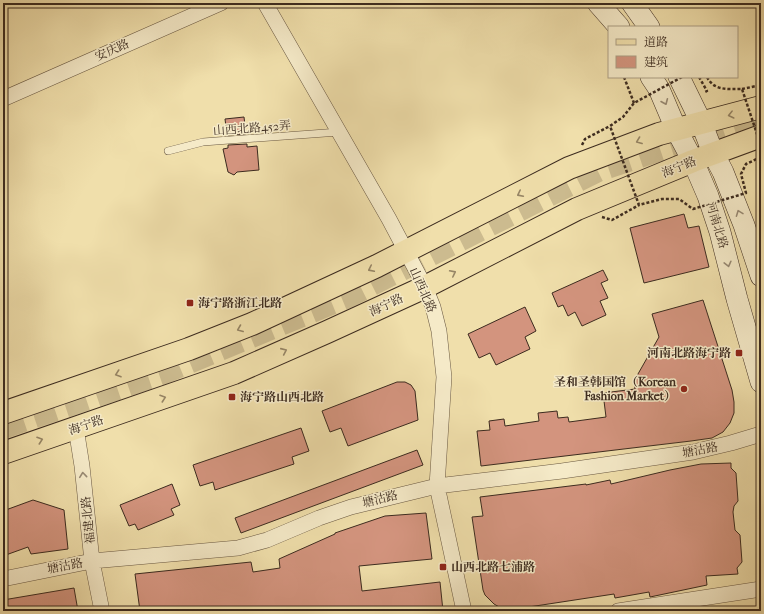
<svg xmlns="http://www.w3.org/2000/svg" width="764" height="614" font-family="'IM FELL French Canon','Noto Serif SC',serif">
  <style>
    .building { fill: #d3947e; stroke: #3c2b1f }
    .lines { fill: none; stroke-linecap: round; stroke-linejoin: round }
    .trunk-tunnel { stroke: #ccbb8f; stroke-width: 22; stroke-dasharray: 22 11; stroke-linecap: butt }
    .service-casing { stroke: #695842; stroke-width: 8 }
    .minor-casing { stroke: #695842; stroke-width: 16 }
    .secondary-casing { stroke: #3c2b1f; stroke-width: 22 }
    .primary-casing { stroke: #3c2b1f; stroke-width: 24 }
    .path { stroke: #3c2b1f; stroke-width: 2.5; stroke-dasharray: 3 2; stroke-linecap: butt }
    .service { stroke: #f5eac8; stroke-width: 7 }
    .minor { stroke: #f5eac8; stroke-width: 15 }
    .secondary { stroke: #f5eac8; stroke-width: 21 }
    .primary { stroke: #f0dfab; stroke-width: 22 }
    .path-bridge { stroke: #3c2b1f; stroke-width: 2.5; stroke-dasharray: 3 2; stroke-linecap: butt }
    .oneway { stroke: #988a74 }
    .oneway2 { stroke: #968565 }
    .poi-dot { fill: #8f2418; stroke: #f5eac8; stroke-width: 1.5 }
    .labels { text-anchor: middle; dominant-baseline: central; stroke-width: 3; stroke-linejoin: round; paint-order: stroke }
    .street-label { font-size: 12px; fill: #3c2b1f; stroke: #f5eac8 }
    .poi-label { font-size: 12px; font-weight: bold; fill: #3c2b1f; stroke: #f5eac8; text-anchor: start }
  </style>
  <rect width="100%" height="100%" fill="#f0dfab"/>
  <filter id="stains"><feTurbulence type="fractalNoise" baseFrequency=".005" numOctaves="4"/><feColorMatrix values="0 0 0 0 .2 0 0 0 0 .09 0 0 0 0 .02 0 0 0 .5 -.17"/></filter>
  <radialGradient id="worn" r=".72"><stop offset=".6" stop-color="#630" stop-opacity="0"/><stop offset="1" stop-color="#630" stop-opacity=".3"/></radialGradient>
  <path class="building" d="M 244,117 L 246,134 L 227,135 L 225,119 Z
    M 247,144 L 247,147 L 257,146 L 259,170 L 237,172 L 234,175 L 228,172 L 223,149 L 228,148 L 228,145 Z
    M 684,214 L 688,228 L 699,226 L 709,267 L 644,283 L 630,228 Z
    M 603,270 L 608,280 L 601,283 L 608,298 L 600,301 L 606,315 L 582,326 L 575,312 L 568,316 L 563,305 L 558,307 L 552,293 Z
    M 703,300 L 732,390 L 734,402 L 734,413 L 730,423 L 723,432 L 712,438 L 691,441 L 481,466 L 477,431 L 490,430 L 489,421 L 504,419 L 505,426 L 539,421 L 538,413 L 557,411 L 558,418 L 568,417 L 569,422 L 606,417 L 603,393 L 635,389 L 634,381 L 659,337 L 652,314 Z
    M 525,307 L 536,331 L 525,337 L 530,349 L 496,365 L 490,353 L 479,358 L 468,334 Z
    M 397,382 L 405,382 L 411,385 L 415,391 L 418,420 L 348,446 L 341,428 L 330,432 L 322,411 Z
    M 301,428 L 309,451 L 292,457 L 294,464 L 215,490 L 213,482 L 200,486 L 193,465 Z
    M 417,450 L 423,465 L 241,533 L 235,518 Z
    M 731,463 L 731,468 L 736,473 L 738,501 L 734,506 L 733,512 L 735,530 L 740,535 L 742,562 L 737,568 L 738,574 L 706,576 L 707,585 L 650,597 L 649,592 L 615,598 L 614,594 L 509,610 L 501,608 L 494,604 L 485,595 L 483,590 L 472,517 L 483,516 L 480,497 L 586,484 L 586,485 L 610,480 L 611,484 L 670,470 L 701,464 Z
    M 172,484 L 180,505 L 171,509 L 174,515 L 138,530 L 135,524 L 129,526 L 120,505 Z
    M 33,500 L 64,510 L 68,549 L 31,554 L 28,547 L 3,556 L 3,511 Z
    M 426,513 L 432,559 L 359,566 L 362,591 L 440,582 L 443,611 L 140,611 L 135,574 L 251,562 L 253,572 L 280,568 L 279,559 L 335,534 L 335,533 L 385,516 Z
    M 74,588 L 78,611 L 3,611 L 3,600 Z"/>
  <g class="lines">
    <path class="trunk-tunnel" d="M 3,428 L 162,374 L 348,297 L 598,171 L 760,117"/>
    <g class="service-casing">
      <path id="service" d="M 168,151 L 203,142 L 339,132"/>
    </g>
    <g class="minor-casing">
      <path id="minor" d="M 265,3 L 389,219 L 425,287 L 433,307 L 439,331 L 444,377 L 437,486 L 464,611
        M 3,99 L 221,3
        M 76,428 L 82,466 L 92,561 L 102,611
        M 3,579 L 92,561 L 238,548 L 267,540 L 319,518 L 351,507 L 437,486 L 562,471 L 693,452 L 731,443 L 761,434
        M 618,611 L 761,589"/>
    </g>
    <g class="secondary-casing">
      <path id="secondary" d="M 598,3 L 619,27
        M 632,3 L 649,27
        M 651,77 L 659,89 L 676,129 L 693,161 L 708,196 L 720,232 L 737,299 L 761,382
        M 679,77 L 701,122 L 713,153 L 723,172 L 744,225 L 761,276"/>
    </g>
    <g class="primary-casing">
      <path id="primary" d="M 3,413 L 189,349 L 252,324 L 377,266 L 569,168 L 659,134 L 761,107
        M 3,453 L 234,373 L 327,332 L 425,287 L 577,209 L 693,161 L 761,136"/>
    </g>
    <path class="path" d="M 624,77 L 634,103
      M 699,77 L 707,91 L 705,92
      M 742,89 L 761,85
      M 582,145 L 585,139 L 610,126
      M 602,217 L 612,220 L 639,205"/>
    <use href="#service" class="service"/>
    <use href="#minor" class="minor"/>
    <use href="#secondary" class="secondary"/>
    <use href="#primary" class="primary"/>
    <path class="path-bridge" d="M 682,77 L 634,103 L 623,117 L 610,126 L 639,205 L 662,199 L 679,199 L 693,209 L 746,193 L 741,174 L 746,164 L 761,157
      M 707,77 C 714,91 728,89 742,89 L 761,146"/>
  </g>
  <defs><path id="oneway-chevron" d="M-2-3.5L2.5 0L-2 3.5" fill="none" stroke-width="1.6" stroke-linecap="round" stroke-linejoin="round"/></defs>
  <g class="oneway">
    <use href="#oneway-chevron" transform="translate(665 102) rotate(67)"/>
    <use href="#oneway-chevron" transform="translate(739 213) rotate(-111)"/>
    <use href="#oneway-chevron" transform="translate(728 264) rotate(76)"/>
    <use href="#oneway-chevron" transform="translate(83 475) rotate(-96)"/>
  </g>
  <g class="oneway2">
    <use href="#oneway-chevron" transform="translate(731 115) rotate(166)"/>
    <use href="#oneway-chevron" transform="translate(639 141) rotate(159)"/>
    <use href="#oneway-chevron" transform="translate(520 194) rotate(153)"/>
    <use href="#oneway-chevron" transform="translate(371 269) rotate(154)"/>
    <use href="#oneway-chevron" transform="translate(453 273) rotate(-27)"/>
    <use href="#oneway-chevron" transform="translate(240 329) rotate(158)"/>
    <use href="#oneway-chevron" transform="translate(284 351) rotate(-24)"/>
    <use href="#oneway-chevron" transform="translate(118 374) rotate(161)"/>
    <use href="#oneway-chevron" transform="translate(163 398) rotate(-19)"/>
    <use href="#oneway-chevron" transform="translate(40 440) rotate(-19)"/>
  </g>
  <g class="poi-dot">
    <rect x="186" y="299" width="8" height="8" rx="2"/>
    <rect x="735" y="349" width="8" height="8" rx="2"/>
    <circle cx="684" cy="389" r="4"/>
    <rect x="228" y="393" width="8" height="8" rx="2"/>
    <rect x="439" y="563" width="8" height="8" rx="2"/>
  </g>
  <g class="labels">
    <g class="street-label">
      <text transform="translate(112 50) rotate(-24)">安庆路</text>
      <text transform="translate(252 128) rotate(-4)">山西北路452弄</text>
      <text transform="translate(679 167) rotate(-22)">海宁路</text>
      <text transform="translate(717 225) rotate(73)">河南北路</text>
      <text transform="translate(423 290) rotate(66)">山西北路</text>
      <text transform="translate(386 305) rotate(-25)">海宁路</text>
      <text transform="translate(86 425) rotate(-19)">海宁路</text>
      <text transform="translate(700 450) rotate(-11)">塘沽路</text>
      <text transform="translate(380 499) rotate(-14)">塘沽路</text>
      <text transform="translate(88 520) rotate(-96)">福建北路</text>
      <text transform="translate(65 566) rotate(-11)">塘沽路</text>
    </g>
    <g class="poi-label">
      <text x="198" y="303">海宁路浙江北路</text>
      <text x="731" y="353" text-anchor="end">河南北路海宁路</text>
      <text x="676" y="382" text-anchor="end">圣和圣韩国馆（Korean<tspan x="676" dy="14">Fashion Market）</tspan></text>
      <text x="240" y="397">海宁路山西北路</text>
      <text x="451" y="567">山西北路七浦路</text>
    </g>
  </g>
  <rect width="764" height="614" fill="none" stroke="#f0dfab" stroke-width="16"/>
  <rect x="4" y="4" width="756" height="606" fill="none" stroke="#3c2b1f" stroke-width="2"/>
  <rect x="8" y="8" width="748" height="598" fill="none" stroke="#3c2b1f"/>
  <rect x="608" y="26" width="130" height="52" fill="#f5eac8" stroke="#ab9e84"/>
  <rect x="616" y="39" width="20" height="6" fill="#f0dfab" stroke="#ab9e84"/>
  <text x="644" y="46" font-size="12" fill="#3c2b1f">道路</text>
  <rect x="616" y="56" width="20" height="12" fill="#d3947e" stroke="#ab9e84"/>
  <text x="644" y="66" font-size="12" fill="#3c2b1f">建筑</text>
  <rect width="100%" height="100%" filter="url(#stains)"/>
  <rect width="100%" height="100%" fill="url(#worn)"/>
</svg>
